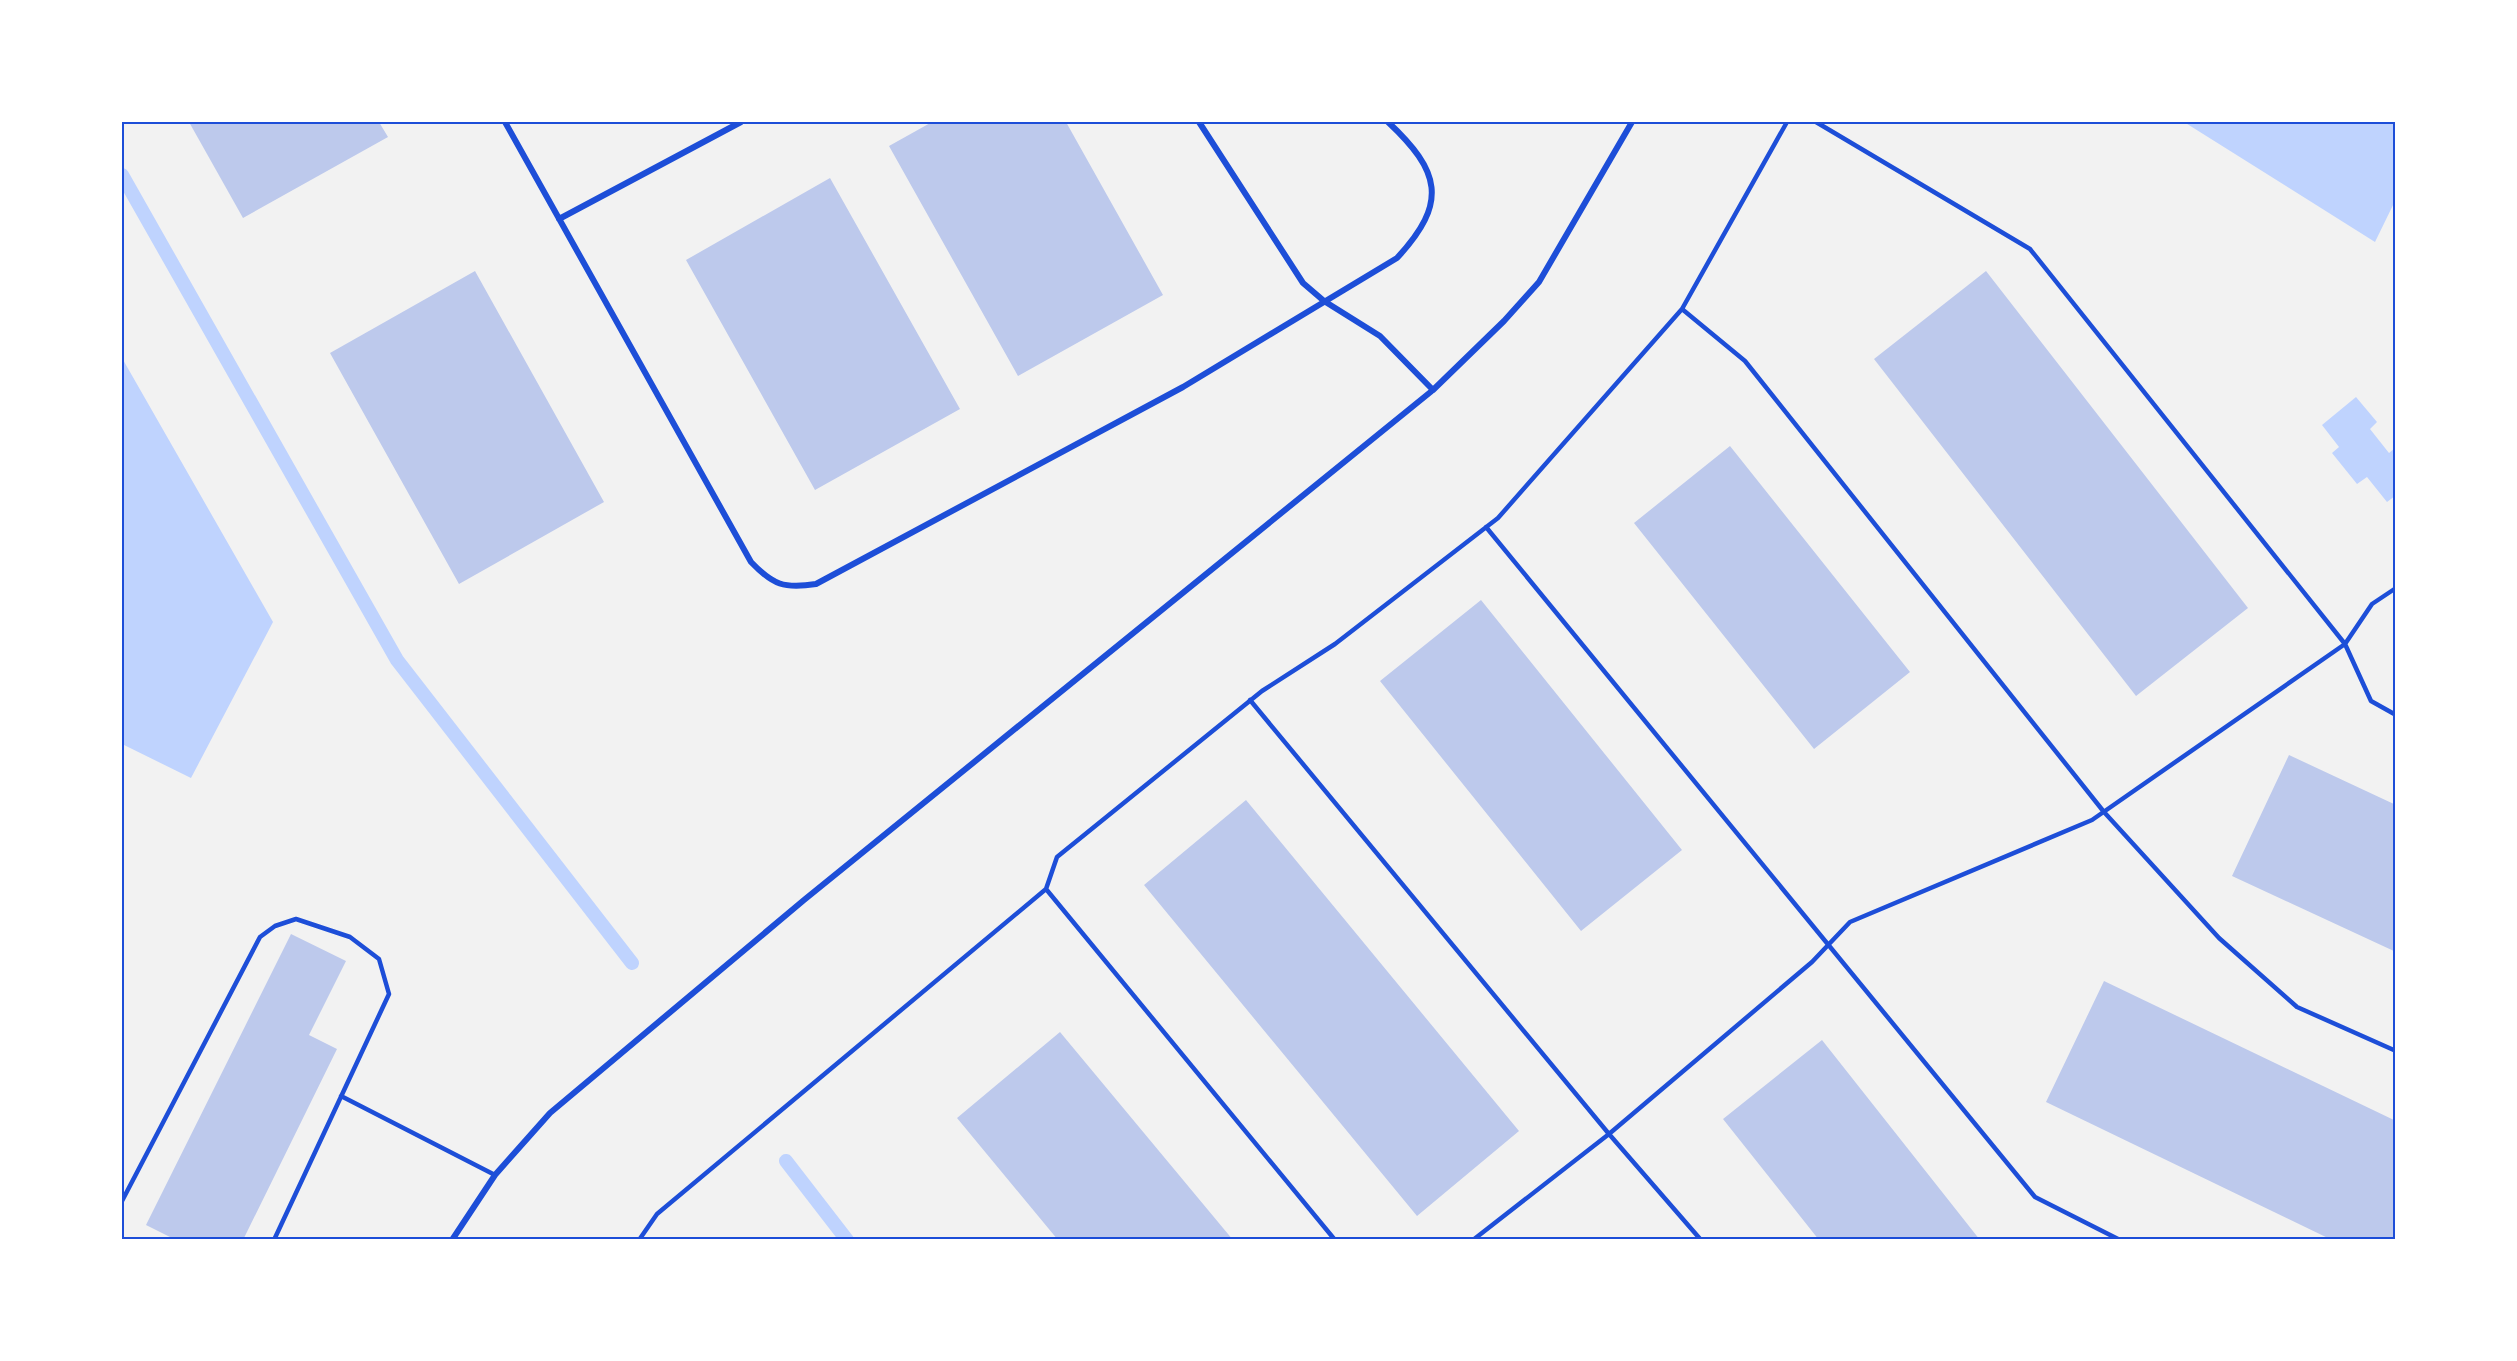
<svg xmlns="http://www.w3.org/2000/svg" width="2517" height="1361" font-family="'Public Sans',sans-serif">
  <style>
    .water { fill: #bfd3fe }
    .lines { fill: none; stroke-linecap: round; stroke-linejoin: round }
    .stream { stroke: #bfd3fe; stroke-width: 14 }
    .building { fill: #bdc9ec }
    .service { stroke: #1d4ed8; stroke-width: 4.5 }
    .minor { stroke: #1d4ed8; stroke-width: 6 }
    .neatline { fill: none; stroke: #1d4ed8; stroke-width: 2 }
  </style>
  <rect width="100%" height="100%" fill="#f2f2f2"/>
  <path class="water" d="M 2184,122 L 2395,122 L 2395,201 L 2375,242 Z
    M 122,358 L 273,622 L 191,778 L 122,744 Z
    M 2356,397 L 2377,422 L 2370,429 L 2389,453 L 2395,448 L 2395,496 L 2387,502 L 2367,477 L 2357,484 L 2332,453 L 2339,447 L 2322,425 Z"/>
  <g class="lines">
    <path class="stream" d="M 122,175 L 397,660 L 632,963
      M 786,1161 L 847,1240"/>
  </g>
  <path class="building" d="M 189,122 L 379,122 L 388,137 L 243,218 Z
    M 932,122 L 1066,122 L 1163,295 L 1018,376 L 889,146 Z
    M 830,178 L 960,409 L 815,490 L 686,260 Z
    M 475,271 L 604,502 L 459,584 L 330,353 Z
    M 1986,271 L 2248,608 L 2136,696 L 1874,359 Z
    M 1730,446 L 1910,672 L 1814,749 L 1634,523 Z
    M 1481,600 L 1682,850 L 1581,931 L 1380,681 Z
    M 2289,755 L 2396,805 L 2396,952 L 2232,876 Z
    M 1246,800 L 1519,1131 L 1417,1216 L 1144,885 Z
    M 291,934 L 346,961 L 309,1035 L 337,1049 L 243,1240 L 176,1240 L 146,1225 Z
    M 2104,981 L 2396,1121 L 2396,1240 L 2332,1240 L 2046,1102 Z
    M 1060,1032 L 1233,1240 L 1058,1240 L 957,1118 Z
    M 1822,1040 L 1980,1240 L 1819,1240 L 1723,1119 Z"/>
  <g class="lines">
    <path class="service" d="M 1682,309 L 1745,361 L 2104,812 L 2219,938 L 2297,1007 L 2396,1051
      M 1486,527 L 2035,1197 L 2120,1240
      M 2396,588 L 2372,604 L 2345,644 L 2371,701 L 2396,715
      M 1250,700 L 1609,1134 L 1701,1240
      M 341,1096 L 495,1175
      M 122,1201 L 260,937 L 275,926 L 296,919 L 350,937 L 379,959 L 389,994 L 274,1240
      M 639,1240 L 657,1214 L 1046,889
      M 1335,1240 L 1046,889 L 1057,857 L 1262,691 L 1335,644 L 1498,518 L 1682,309 L 1787,122
      M 1473,1240 L 1609,1134 L 1812,962 L 1850,922 L 2092,820 L 2345,644 L 2030,249 L 1816,122"/>
    <path class="minor" d="M 505,122 L 751,562 C 773,585 784,589 816,584 L 1183,387 L 1397,258 C 1449,202 1440,171 1388,122
      M 1199,122 L 1303,283 L 1324,301 L 1380,336 L 1433,390
      M 559,219 L 741,122
      M 452,1240 L 495,1175 L 550,1113 L 804,900 L 1433,390 L 1504,321 L 1539,282 L 1632,122"/>
  </g>
  <rect width="2517" height="1361" fill="none" stroke="#ffffff" stroke-width="246"/>
  <rect x="123" y="123" width="2271" height="1115" class="neatline"/>
</svg>
